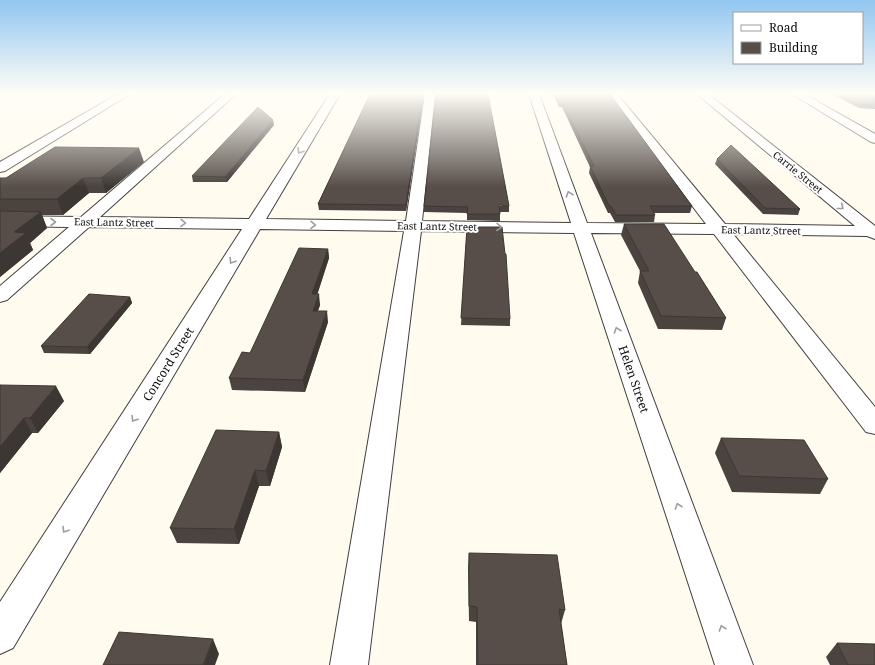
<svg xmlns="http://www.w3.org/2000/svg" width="875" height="665" font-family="'Noto Serif',serif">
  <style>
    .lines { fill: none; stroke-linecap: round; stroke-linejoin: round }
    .minor-casing { stroke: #404040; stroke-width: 2 }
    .minor { fill: #fff; fill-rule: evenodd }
    .wall { fill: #4b433f }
    .shaded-wall { fill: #3d3733 }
    .building { fill: #574e49; stroke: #3d3733 }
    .oneway { stroke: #9e9e9e }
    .labels { text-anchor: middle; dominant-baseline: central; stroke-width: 4; stroke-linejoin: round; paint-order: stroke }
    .far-street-label { font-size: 10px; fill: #0d0d0d; stroke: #fff }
    .street-label { font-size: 12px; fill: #0d0d0d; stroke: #fff }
  </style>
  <rect width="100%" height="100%" fill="#fffbee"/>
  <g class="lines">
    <g class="minor-casing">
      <path id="minor" d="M 118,94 L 130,94 L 5,171 L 0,172 L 0,162 Z
        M 225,94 L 236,94 L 100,217 L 249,219 L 330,94 L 340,94 L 266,219 L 406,221 L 425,94 L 435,94 L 422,221 L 571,223 L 529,94 L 539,94 L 587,223 L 706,224 L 607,94 L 617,94 L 725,224 L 855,226 L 697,94 L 708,94 L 875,226 L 875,239 L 867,236 L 733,234 L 875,407 L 875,434 L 866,432 L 714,234 L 591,233 L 753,665 L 715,665 L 574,233 L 421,231 L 368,665 L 330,665 L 404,231 L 260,229 L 13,648 L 0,654 L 0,602 L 242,229 L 89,227 L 7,300 L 0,302 L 0,286 L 69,227 L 0,226 L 0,216 L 81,217 Z
        M 792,94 L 804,94 L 875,134 L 875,143 L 871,142 Z"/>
    </g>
    <use href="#minor" class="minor"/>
  </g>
  <path class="wall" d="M 370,94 L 424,94 L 406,211 L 319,210 L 318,204 Z
    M 553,94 L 610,94 L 692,206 L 690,213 L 654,213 L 655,215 L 654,222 L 615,222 L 610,213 L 608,213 L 589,173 L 590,167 L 562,107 L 559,107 Z
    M 831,94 L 875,94 L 875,109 L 859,108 Z
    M 274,125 L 227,182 L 193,182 L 192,176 Z
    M 717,159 L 800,209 L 798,215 L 763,214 L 715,164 Z
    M 144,162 L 106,193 L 89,193 L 63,215 L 42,215 L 47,228 L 30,243 L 33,250 L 0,277 L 0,178 L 6,178 Z
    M 424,206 L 509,206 L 509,212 L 500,212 L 500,221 L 467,220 L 467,213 L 424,212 Z
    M 624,224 L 695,272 L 726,318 L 722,330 L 658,329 L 638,283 L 640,271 L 621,235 Z
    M 467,227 L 510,319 L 510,326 L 461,325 Z
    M 328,249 L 329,258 L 317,294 L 320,305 L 318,311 L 328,322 L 305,392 L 232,390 L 229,378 L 250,353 Z
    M 130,297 L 132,303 L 90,354 L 44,353 L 41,346 Z
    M 0,385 L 64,401 L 38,433 L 32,433 L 0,473 Z
    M 279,432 L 282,447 L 270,486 L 259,486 L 239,544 L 177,543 L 170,528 Z
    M 721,438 L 828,479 L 820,494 L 732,492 L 715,453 Z
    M 469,553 L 565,610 L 561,624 L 567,665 L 476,665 L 476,622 L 469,621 L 468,568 Z
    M 837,643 L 875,665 L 830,665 L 826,657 Z"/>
  <path class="shaded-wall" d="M 423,94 L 424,94 L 406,211 L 406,205 Z
    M 273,120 L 274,125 L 227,182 L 225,177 Z
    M 139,148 L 144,162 L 106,193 L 101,178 Z
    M 83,178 L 89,193 L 63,215 L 57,199 Z
    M 41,212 L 47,228 L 30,243 L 33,250 L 0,277 L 0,253 L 14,232 Z
    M 328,249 L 329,258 L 314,305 L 312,294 Z
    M 319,294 L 320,305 L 314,321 L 313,311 Z
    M 130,297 L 132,303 L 90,354 L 87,347 Z
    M 327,311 L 328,322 L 305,392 L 303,380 Z
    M 56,386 L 64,401 L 38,433 L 30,418 Z
    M 24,418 L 32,433 L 0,473 L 0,447 Z
    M 279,432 L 282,447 L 270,486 L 266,471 Z
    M 255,470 L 259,486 L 239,544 L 234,529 Z
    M 213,639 L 219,654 L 215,665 L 203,665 Z"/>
  <path class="building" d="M 370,94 L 423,94 L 406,205 L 318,204 Z
    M 436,94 L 488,94 L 509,206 L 499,205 L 500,214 L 467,214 L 468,207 L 424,206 Z
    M 555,94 L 610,94 L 692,206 L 650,206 L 655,215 L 616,215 L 611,206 L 609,206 L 590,166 L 594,166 L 562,102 L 559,102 Z
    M 840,94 L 875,94 L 875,104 L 860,104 Z
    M 258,107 L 273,120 L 225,177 L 192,176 Z
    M 731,145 L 800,209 L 765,208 L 717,159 Z
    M 55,147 L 139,148 L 101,178 L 83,178 L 57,199 L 0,199 L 0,178 L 6,178 Z
    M 0,211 L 41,212 L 14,232 L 26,233 L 0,253 Z
    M 624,224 L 664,224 L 695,272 L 697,272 L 726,318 L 661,316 L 640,271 L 649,271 Z
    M 467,227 L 502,227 L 505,254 L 506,254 L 510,319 L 461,318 Z
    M 299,248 L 328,249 L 312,294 L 319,294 L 313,311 L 327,311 L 303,380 L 229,378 L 242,352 L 250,353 Z
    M 89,294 L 130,297 L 87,347 L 41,346 Z
    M 0,385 L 56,386 L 30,418 L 24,418 L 0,447 Z
    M 216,430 L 279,432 L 266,471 L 255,470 L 234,529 L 170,528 Z
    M 721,438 L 804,440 L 828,479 L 739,476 Z
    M 469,553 L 557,555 L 565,610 L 559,609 L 567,665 L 478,665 L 477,607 L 469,606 Z
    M 119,632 L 213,639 L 203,665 L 103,665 Z
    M 837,643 L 875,644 L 875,665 L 848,665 Z"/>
  <defs><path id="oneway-chevron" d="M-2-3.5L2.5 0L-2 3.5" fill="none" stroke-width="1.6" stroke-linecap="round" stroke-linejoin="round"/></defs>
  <g class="oneway">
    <use href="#oneway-chevron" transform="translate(300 151) rotate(122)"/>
    <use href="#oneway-chevron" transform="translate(569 194) rotate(-109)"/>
    <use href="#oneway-chevron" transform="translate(841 207) rotate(39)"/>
    <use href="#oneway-chevron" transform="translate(53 222)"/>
    <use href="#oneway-chevron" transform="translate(183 223) rotate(1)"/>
    <use href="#oneway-chevron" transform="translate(313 225) rotate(1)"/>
    <use href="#oneway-chevron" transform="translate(499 227) rotate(1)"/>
    <use href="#oneway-chevron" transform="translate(232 261) rotate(122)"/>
    <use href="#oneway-chevron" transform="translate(617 330) rotate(-109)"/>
    <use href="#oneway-chevron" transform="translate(134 419) rotate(122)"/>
    <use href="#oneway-chevron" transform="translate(678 506) rotate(-109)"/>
    <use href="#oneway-chevron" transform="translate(65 530) rotate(122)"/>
    <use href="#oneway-chevron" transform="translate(722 628) rotate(-109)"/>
  </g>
  <linearGradient id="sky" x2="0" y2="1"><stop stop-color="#91c6f0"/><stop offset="0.5" stop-color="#fffdf7"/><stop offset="1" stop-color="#fffdf7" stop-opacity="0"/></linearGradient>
  <rect width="875" height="187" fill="url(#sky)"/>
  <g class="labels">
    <g class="far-street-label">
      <text transform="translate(798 172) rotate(39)">Carrie Street</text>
      <text transform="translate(114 222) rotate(1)">East Lantz Street</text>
      <text transform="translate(437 226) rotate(1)">East Lantz Street</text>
      <text transform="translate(761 230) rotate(1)">East Lantz Street</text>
    </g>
    <g class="street-label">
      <text transform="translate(168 364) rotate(-58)">Concord Street</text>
      <text transform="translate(634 379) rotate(71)">Helen Street</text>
    </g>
  </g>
  <rect x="733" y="12" width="130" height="52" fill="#ffffff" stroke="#9e9e9e"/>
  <rect x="741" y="25" width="20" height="6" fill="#ffffff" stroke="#9e9e9e"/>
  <text x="769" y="32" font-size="12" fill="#0d0d0d">Road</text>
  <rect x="741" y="42" width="20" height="12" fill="#574e49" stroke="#9e9e9e"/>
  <text x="769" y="52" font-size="12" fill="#0d0d0d">Building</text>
</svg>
